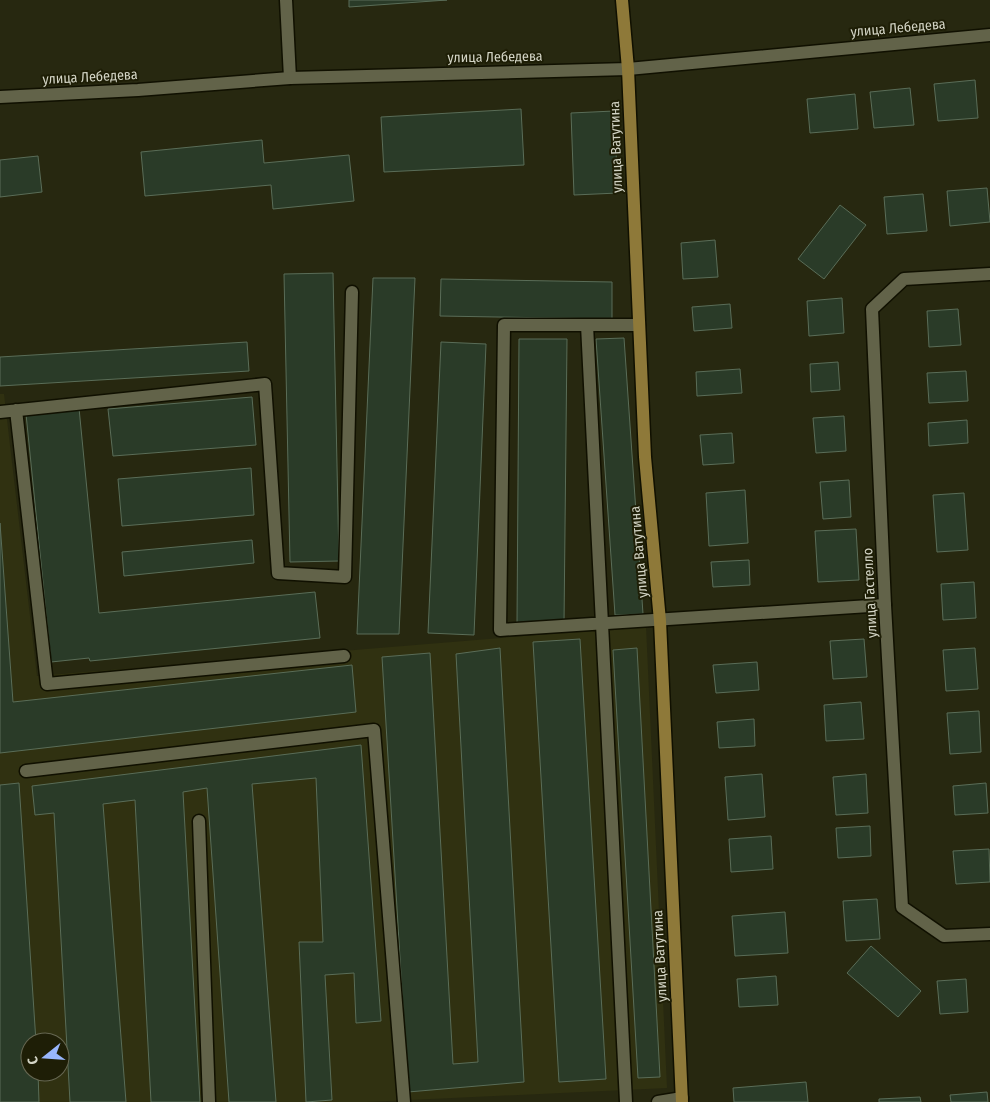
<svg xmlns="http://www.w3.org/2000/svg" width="990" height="1102" font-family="'Fira Sans Condensed',sans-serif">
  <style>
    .built { fill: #303111; fill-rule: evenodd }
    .building { fill: #2a3b28; stroke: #5a6d58 }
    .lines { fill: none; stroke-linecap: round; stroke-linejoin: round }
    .lane-casing { stroke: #101000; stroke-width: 15 }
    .street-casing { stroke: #101000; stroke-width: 15 }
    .secondary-casing { stroke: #101000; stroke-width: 15 }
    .lane { stroke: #626349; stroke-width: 12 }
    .street { stroke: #626349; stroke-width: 12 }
    .secondary { stroke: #8e7939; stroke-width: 12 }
    .labels { text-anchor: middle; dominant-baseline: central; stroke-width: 4; stroke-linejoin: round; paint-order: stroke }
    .street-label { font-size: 14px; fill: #d3d4c5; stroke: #1e1e06 }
  </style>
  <rect width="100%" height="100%" fill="#272810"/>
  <path class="built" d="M 0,394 L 4,394 L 37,676 L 646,626 L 667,1088 L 367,1102 L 0,1102 ZM 30,1042 L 60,1042 L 60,1072 L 30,1072 Z"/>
  <path class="building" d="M 349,0 L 447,0 L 349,7 Z
    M 975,80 L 978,118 L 938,121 L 934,84 Z
    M 910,88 L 914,125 L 874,128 L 870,92 Z
    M 855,94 L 858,129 L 810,133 L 807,99 Z
    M 521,109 L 524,165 L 384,172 L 381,117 Z
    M 614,111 L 618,193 L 574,195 L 571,113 Z
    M 262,140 L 264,163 L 349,155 L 354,201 L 273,209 L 271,185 L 145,196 L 141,152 Z
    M 38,156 L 42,192 L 0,197 L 0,160 Z
    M 987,188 L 990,222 L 950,226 L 947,191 Z
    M 923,194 L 927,231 L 887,234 L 884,197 Z
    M 840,205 L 866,225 L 824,279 L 798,259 Z
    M 715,240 L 718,277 L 683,279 L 681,243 Z
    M 333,273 L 339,561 L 290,562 L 284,274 Z
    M 373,278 L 415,278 L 399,634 L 357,634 Z
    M 441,279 L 612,282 L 612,319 L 440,316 Z
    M 842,298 L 844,333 L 809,336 L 807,301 Z
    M 730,304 L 732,328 L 694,331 L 692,307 Z
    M 958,309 L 961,345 L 929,347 L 927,311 Z
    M 624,338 L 643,614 L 615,615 L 596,339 Z
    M 519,339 L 567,339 L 564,624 L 517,624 Z
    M 247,342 L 249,371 L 0,386 L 0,357 Z
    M 441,342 L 486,344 L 474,635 L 428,633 Z
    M 838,362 L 840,390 L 811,392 L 810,364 Z
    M 740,369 L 742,393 L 697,396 L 696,372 Z
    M 966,371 L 968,401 L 929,403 L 927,373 Z
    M 252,397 L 256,445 L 113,456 L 108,409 Z
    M 79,408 L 99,613 L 315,592 L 320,638 L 90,661 L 89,658 L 51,662 L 26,414 Z
    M 844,416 L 846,451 L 816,453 L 813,418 Z
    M 967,420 L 968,443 L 929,446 L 928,423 Z
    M 732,433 L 734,463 L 703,465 L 700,435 Z
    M 251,468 L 254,515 L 122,526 L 118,479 Z
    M 849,480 L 851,517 L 823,519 L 820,482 Z
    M 745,490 L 748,543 L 709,546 L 706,493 Z
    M 964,493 L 968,550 L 937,552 L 933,495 Z
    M 0,523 L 13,702 L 352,665 L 356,712 L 0,753 Z
    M 856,529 L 859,580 L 818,582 L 815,531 Z
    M 252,540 L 254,563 L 124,576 L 122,552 Z
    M 749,560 L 750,585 L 713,587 L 711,562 Z
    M 974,582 L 976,618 L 943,620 L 941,584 Z
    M 580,639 L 606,1079 L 559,1082 L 533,642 Z
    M 864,639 L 867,677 L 833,679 L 830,641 Z
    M 500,648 L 524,1082 L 408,1092 L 382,657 L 430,653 L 453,1064 L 478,1062 L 456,654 Z
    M 637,648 L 660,1077 L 638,1078 L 613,650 Z
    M 975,648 L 978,689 L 946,691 L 943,650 Z
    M 757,662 L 759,690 L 716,693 L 713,665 Z
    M 861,702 L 864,739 L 826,741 L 824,705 Z
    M 979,711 L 981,752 L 950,754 L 947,713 Z
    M 754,719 L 755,746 L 719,748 L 717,722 Z
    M 361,745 L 381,1021 L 356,1023 L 354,973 L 325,975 L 332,1100 L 306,1102 L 299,942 L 323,942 L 316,778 L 252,784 L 276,1102 L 229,1102 L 207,788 L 183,792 L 200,1102 L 151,1102 L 135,800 L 103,804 L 126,1102 L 70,1102 L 54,813 L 35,815 L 32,786 Z
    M 762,774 L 765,817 L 728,820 L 725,777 Z
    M 866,774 L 868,813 L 836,815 L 833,777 Z
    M 19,783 L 36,1042 L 30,1042 L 30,1072 L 38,1072 L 39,1102 L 0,1102 L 0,785 Z
    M 986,783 L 988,813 L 955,815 L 953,786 Z
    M 870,826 L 871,856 L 838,858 L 836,828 Z
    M 771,836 L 773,869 L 731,872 L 729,839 Z
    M 989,849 L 990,882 L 956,884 L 953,851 Z
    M 877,899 L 880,939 L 846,941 L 843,901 Z
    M 785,912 L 788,953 L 735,956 L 732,916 Z
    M 871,946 L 921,991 L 898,1017 L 847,973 Z
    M 776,976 L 778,1005 L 739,1007 L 737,979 Z
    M 966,979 L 968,1012 L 940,1014 L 937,981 Z
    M 806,1082 L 808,1102 L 734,1102 L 733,1088 Z
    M 987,1092 L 988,1102 L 951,1102 L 950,1095 Z
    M 920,1097 L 921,1102 L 879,1102 L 879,1099 Z"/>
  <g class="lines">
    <g class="lane-casing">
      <path id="lane" d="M 286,0 L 290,78
        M 587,325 L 626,1102
        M 639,325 L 504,325 L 500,630 L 885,605
        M 16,410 L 47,684 L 344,656
        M 0,412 L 265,384 L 278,573 L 345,577 L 352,292
        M 26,771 L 374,730 L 404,1102
        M 199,821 L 209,1102
        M 658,1102 L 682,1098"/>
    </g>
    <g class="street-casing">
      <path id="street" d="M 0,97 L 138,90 L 290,78 L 628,69 L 990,35
        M 990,274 L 904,279 L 872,309 L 885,605 L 902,907 L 944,936 L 990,934"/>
    </g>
    <g class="secondary-casing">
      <path id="secondary" d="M 622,0 L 628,69 L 645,457 L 660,621 L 682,1102"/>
    </g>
    <use href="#lane" class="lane"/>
    <use href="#street" class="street"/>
    <use href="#secondary" class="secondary"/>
  </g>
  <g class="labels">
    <g class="street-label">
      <text transform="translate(898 28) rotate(-5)">улица Лебедева</text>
      <text transform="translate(495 57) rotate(-1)">улица Лебедева</text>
      <text transform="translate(90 77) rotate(-3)">улица Лебедева</text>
      <text transform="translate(616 147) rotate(-92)">улица Ватутина</text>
      <text transform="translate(639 552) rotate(-95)">улица Ватутина</text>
      <text transform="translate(870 593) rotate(-93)">улица Гастелло</text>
      <text transform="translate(660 956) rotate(-93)">улица Ватутина</text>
    </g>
  </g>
  <g transform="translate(45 1057) rotate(253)"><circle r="24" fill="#1e1e06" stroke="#666752"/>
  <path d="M0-4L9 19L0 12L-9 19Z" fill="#98b6fd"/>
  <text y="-8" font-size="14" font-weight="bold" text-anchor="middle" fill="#d3d4c5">С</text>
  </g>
</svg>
